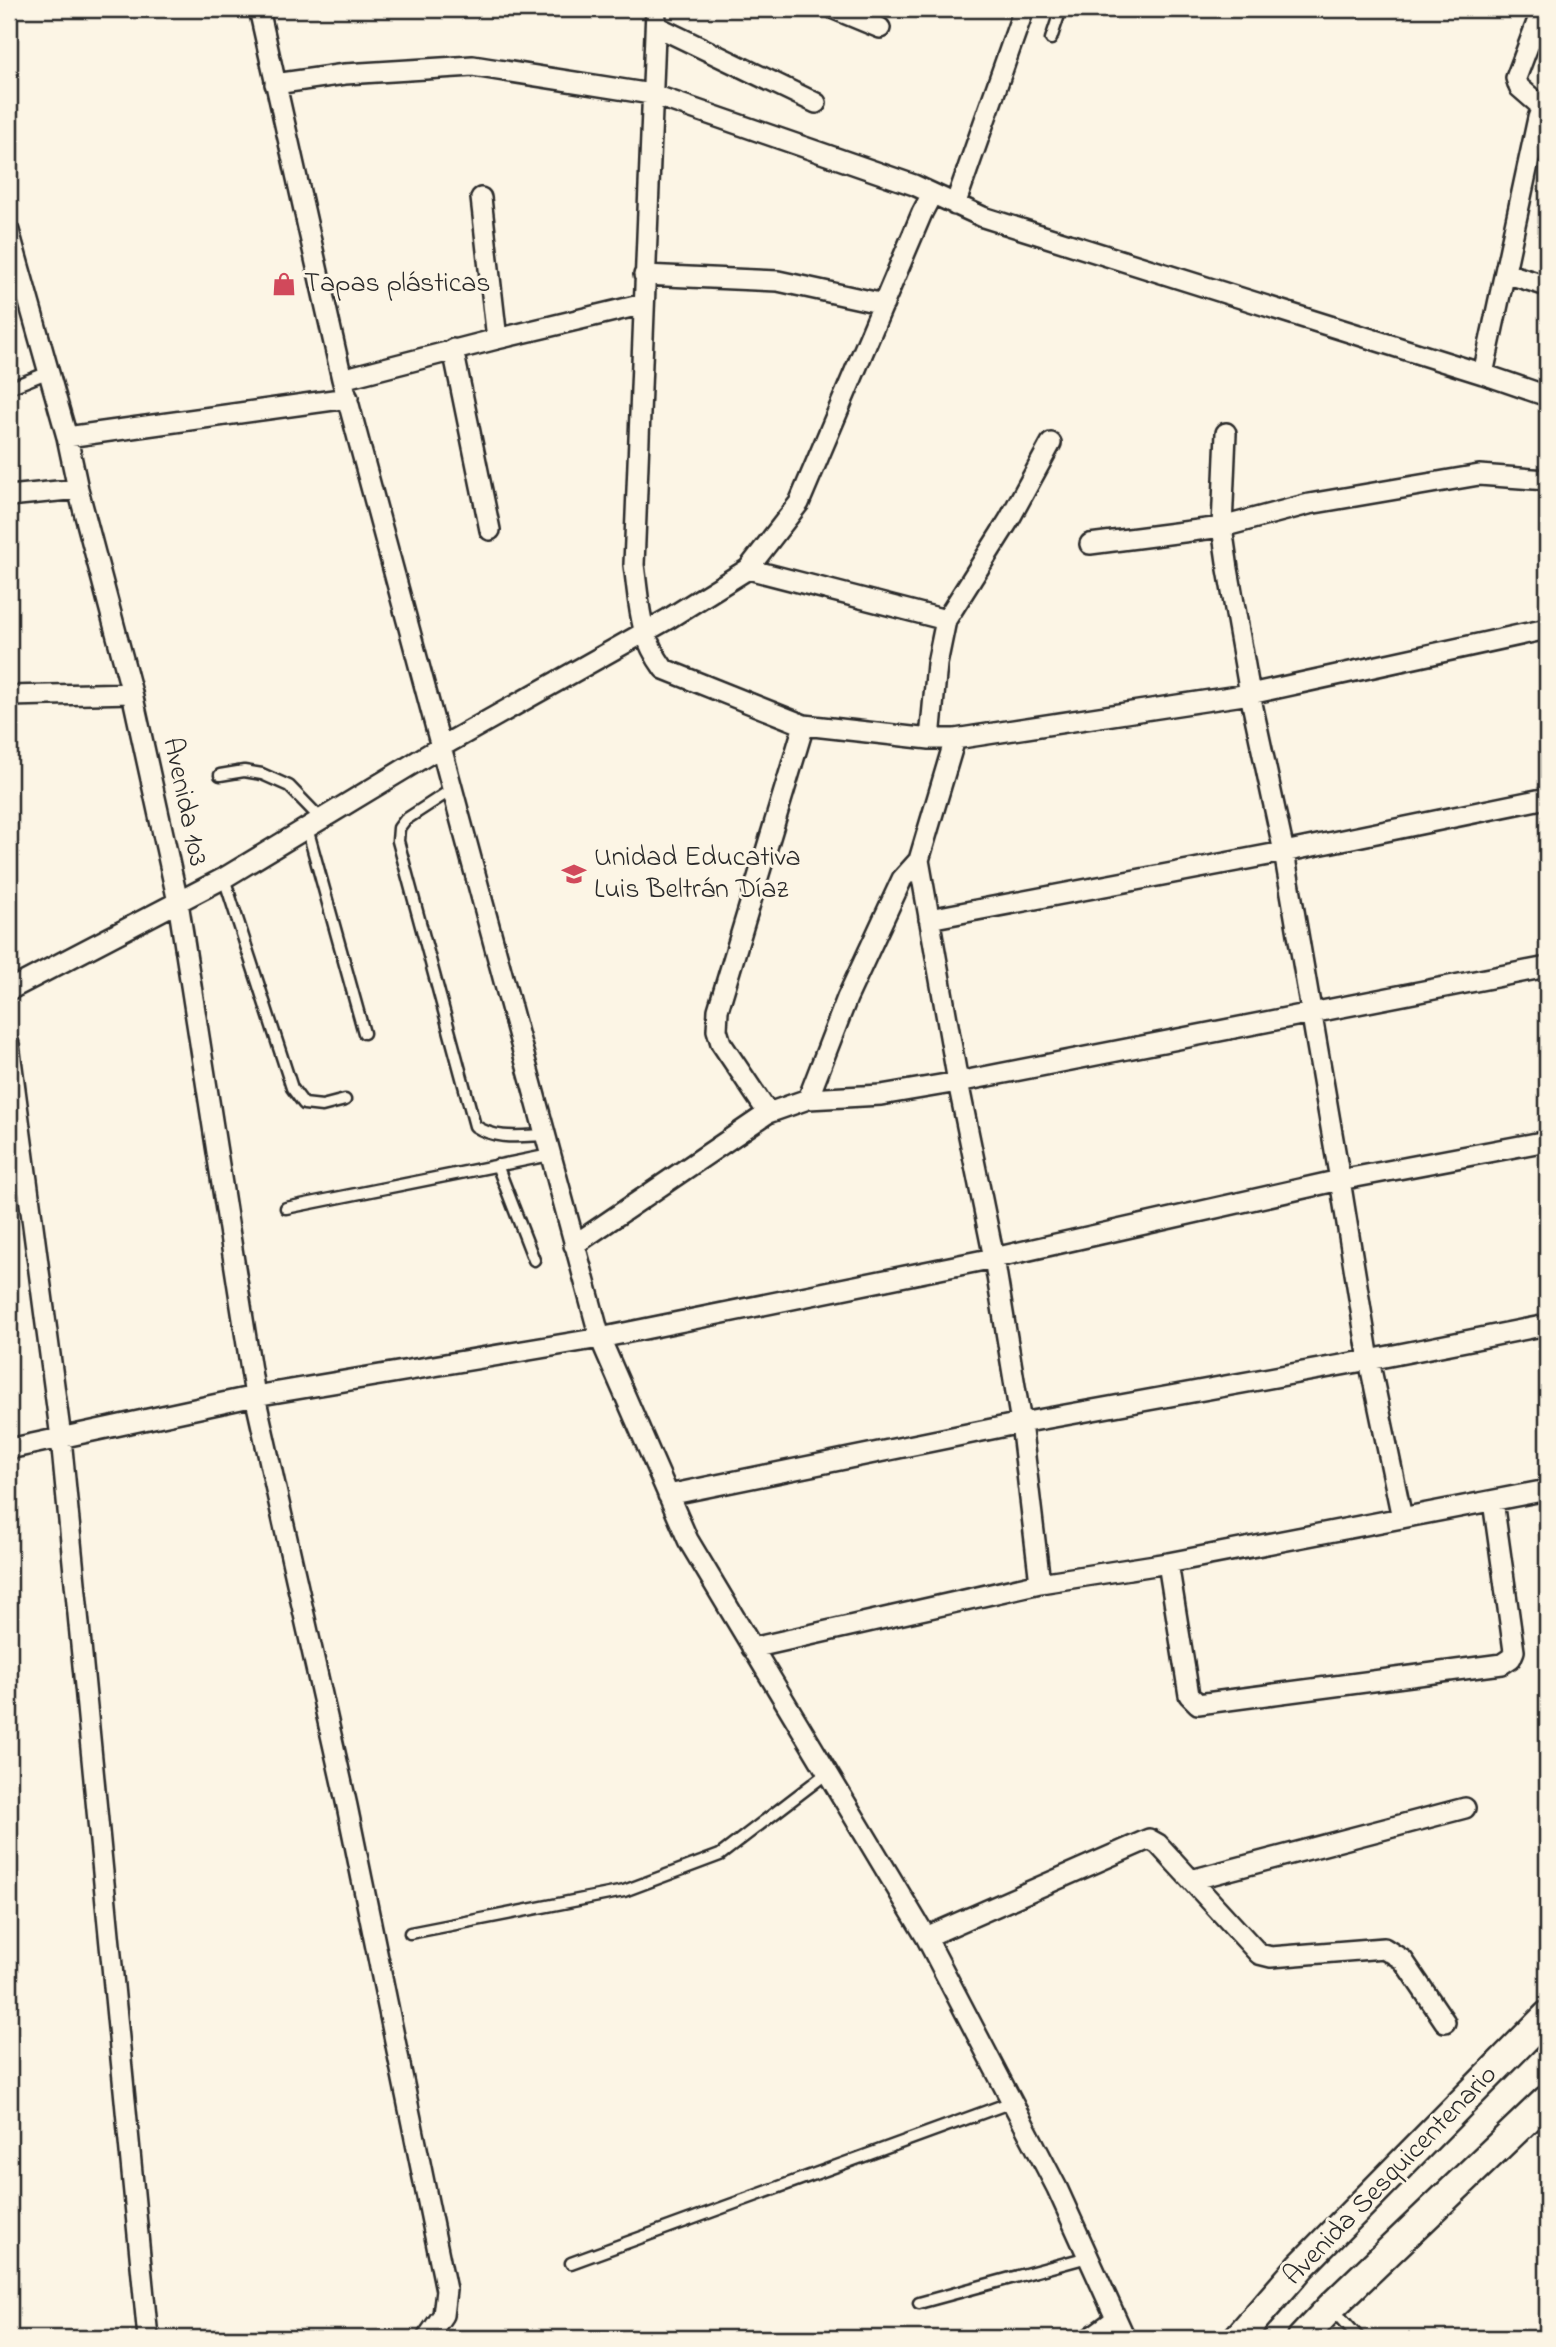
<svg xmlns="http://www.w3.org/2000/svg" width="1556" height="2347" font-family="'Indie Flower',sans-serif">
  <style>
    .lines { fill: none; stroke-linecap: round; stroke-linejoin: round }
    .lane-casing { stroke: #2b2b2b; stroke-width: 15 }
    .street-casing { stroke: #2b2b2b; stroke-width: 24 }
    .secondary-casing { stroke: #2b2b2b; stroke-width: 33 }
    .lane { stroke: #fcf5e5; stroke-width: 10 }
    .street { stroke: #fcf5e5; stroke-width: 19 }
    .secondary { stroke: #fcf5e5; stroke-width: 28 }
    .labels { text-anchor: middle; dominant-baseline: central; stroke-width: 6; stroke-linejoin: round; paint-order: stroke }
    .poi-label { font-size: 28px; fill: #2b2b2b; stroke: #fcf5e5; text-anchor: start }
    .street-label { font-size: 28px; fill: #2b2b2b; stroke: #fcf5e5 }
  </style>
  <rect width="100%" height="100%" fill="#fcf5e5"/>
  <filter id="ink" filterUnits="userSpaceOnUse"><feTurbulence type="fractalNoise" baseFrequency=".0143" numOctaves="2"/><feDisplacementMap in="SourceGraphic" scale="14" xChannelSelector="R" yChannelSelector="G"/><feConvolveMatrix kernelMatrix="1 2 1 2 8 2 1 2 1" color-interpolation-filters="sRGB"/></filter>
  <g filter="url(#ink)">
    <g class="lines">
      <g class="lane-casing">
        <path id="lane" d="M 1051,39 L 1061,9
          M 9,388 L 49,372
          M 220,775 L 244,771 L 262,774 L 289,786 L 321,819
          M 451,790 L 405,820 L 399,828 L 398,841 L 475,1126 C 496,1140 520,1136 545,1135
          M 307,828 L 364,1033
          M 224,878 L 292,1088 L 304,1104 L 322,1106 L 345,1100
          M 497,1165 L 534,1260
          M 286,1208 L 550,1155
          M 410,1933 L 624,1891 L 720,1855 L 827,1773
          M 571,2263 L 1012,2102
          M 919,2303 L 1088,2257
          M 1334,2310 L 1359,2338"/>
      </g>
      <g class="street-casing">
        <path id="street" d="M 259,9 L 342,379 L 600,1338 L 688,1540 L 926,1937 L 1057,2188 L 1125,2338
          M 656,9 L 634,565 C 640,607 638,633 664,669 L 804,725 L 930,739 L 955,739 L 1250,694 L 1547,629
          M 834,9 L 880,28
          M 1542,9 L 1516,78 L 1519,87 L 1542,107
          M 656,26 L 816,103
          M 275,84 L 345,74 L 473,66 L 651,94 L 914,185 L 983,217 L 1483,374 L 1547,396
          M 481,198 L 497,339
          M 955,205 L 1024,9
          M 9,231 L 67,437 L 78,489 L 132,693 L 178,902 L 255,1396 L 347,1806 L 446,2290 L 443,2315 L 427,2338
          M 1505,273 L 1547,286
          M 644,275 L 778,281 L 884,304
          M 453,349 L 490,530
          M 1483,374 L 1538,118 L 1542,107 L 1547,107
          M 342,379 L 497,339 L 644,304
          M 1226,433 L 1222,527 L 1228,569 L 1250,694 L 1284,852 L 1340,1180 L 1369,1360 L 1402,1518
          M 67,437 L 348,398
          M 9,496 L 78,489
          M 1090,544 L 1222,527 L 1309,504 L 1479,475 L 1547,480
          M 748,569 L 946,620
          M 9,696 L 132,693
          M 930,739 L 937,664 L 946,620 L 1009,520 L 1051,443
          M 955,739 L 919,860 L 958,1082 L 994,1258 L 1021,1423 L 1040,1583
          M 929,919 L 1284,852 L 1547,798
          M 9,990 L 224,878 L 439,748 L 668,619 L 748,569 L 799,503 L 922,213 L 932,194
          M 9,1044 L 61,1438 L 148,2338
          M 808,1099 L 847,998 L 902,879 L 919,860
          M 768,1113 L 721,1043 L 717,1030 L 718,1010 L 804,725
          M 574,1245 L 768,1113 L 808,1099 L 881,1095 L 958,1082 L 1547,967
          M 9,1449 L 255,1396 L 600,1338 L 994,1258 L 1340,1180 L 1547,1141
          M 668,1495 L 1021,1423 L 1369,1360 L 1547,1325
          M 1168,1563 L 1189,1695 L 1198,1704 L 1502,1664 L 1511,1658 L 1514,1651 L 1493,1501
          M 752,1648 L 1040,1583 L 1168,1563 L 1547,1490
          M 1191,1880 L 1465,1808
          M 926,1937 L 1149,1839 L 1158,1844 L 1259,1954 L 1271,1957 L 1384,1948 L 1403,1960 L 1445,2022
          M 1090,2338 L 1116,2319"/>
      </g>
      <g class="secondary-casing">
        <path id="secondary" d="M 1238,2338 L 1301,2266 L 1547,2016
          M 1302,2338 L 1331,2307 L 1547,2100"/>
      </g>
      <use href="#lane" class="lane"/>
      <use href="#street" class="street"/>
      <use href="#secondary" class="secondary"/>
    </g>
  </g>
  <defs>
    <g id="shop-bare" transform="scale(1.89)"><path d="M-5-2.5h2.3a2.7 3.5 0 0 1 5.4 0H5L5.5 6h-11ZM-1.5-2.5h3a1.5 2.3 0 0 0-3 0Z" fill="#d1495b" stroke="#fcf5e5" stroke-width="2.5" paint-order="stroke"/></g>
    <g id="school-bare" transform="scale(1.89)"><path d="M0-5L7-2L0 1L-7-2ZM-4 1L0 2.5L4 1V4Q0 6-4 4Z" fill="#d1495b" stroke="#fcf5e5" stroke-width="2.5" paint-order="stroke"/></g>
  </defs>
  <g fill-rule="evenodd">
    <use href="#shop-bare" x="284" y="284"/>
    <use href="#school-bare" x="574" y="874"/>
  </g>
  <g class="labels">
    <g class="poi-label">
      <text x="304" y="284">Tapas plásticas</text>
      <text x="594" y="858">Unidad Educativa<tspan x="594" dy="32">Luis Beltrán Díaz</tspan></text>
    </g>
    <g class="street-label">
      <text transform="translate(184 802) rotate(78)">Avenida 103</text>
      <text transform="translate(1391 2176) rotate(-46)">Avenida Sesquicentenario</text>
    </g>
  </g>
  <rect width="1556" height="2347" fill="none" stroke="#fcf5e5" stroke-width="35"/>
  <rect x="18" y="18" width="1521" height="2312" fill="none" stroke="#2b2b2b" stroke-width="2.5" filter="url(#ink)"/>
</svg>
